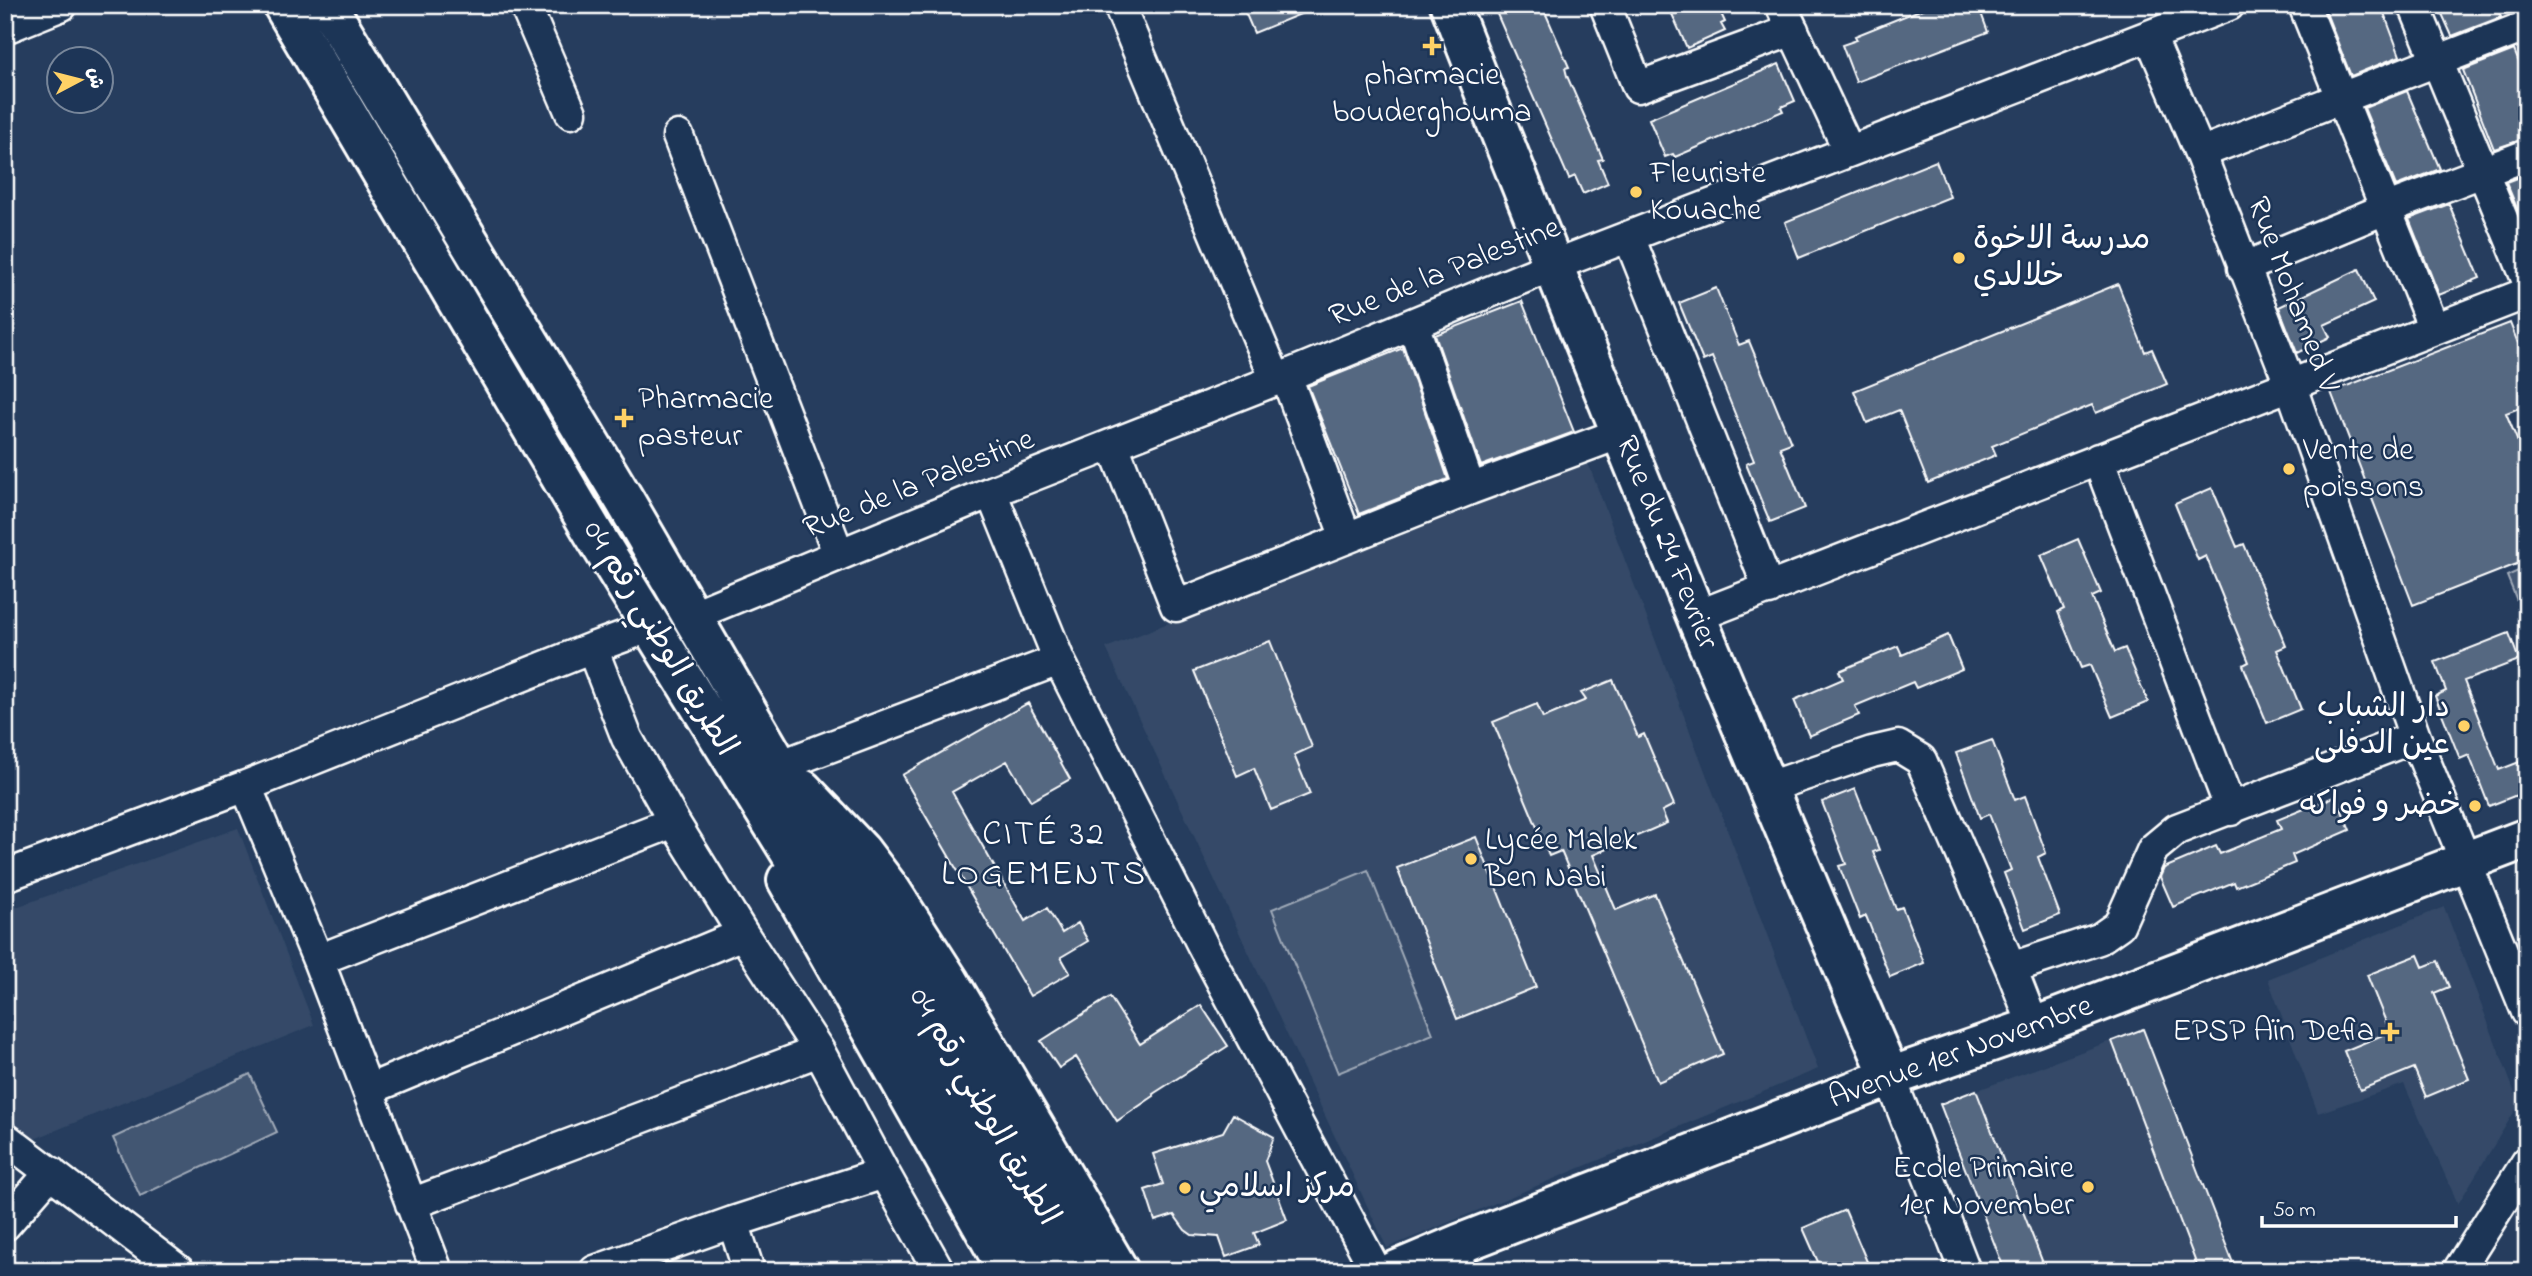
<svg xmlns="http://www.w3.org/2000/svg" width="2532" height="1276" font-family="'Indie Flower','Playpen Sans Arabic',sans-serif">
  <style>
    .built { fill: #344a68 }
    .green { fill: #425672; stroke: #a0aab8; stroke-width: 2 }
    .building { fill: #556781; stroke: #fff; stroke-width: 2 }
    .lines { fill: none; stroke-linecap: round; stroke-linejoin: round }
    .service-casing { stroke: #fff; stroke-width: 21 }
    .minor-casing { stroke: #fff; stroke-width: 35 }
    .tertiary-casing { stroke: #fff; stroke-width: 44 }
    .secondary-casing { stroke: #fff; stroke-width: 44 }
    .primary-casing { stroke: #fff; stroke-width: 44 }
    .trunk-casing { stroke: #fff; stroke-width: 44 }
    .service { stroke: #1d3557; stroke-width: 16 }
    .minor { stroke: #1d3557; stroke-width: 30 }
    .tertiary { stroke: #1d3557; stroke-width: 38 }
    .secondary { stroke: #1d3557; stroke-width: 38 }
    .primary { stroke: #1d3557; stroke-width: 38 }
    .trunk { stroke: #1d3557; stroke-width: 38 }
    .poi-dot { fill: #ffd166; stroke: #1d3557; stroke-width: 2.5 }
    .labels { text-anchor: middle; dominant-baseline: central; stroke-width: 5; stroke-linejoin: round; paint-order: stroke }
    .poi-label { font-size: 32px; fill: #fff; stroke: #1d3557; text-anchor: start }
    .street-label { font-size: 32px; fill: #fff; stroke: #1d3557 }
    .quarter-label { font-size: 35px; letter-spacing: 2px; fill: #fff; stroke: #1d3557 }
  </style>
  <rect width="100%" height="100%" fill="#263d5e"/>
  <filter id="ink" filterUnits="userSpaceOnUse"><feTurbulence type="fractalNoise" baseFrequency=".0143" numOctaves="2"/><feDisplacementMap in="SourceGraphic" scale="14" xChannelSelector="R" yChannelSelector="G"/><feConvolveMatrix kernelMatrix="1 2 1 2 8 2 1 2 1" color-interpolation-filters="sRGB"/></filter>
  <g filter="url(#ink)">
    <path class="built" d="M 1585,455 L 1818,1069 L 1387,1248 L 1106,648 Z
      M 238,828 L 314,1025 L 32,1140 L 5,1120 L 5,911 Z
      M 2444,907 L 2519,1104 L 2458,1204 L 2404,1084 L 2318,1113 L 2268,979 Z
      M 2143,1029 L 2236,1271 L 2005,1271 L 1940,1104 Z"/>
    <path class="green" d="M 2527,567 L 2527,625 L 2507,576 Z
      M 1368,870 L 1433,1034 L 1338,1073 L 1272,909 Z
      M 250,1074 L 277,1132 L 140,1196 L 113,1138 Z"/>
    <path class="building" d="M 1242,5 L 1320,5 L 1320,6 L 1254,33 Z
      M 1493,5 L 1542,5 L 1569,67 L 1565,68 L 1567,76 L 1603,159 L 1598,160 L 1608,183 L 1583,194 L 1575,176 L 1569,179 Z
      M 1668,5 L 1717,5 L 1725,22 L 1721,24 L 1725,31 L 1687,48 Z
      M 1932,5 L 1978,5 L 1988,32 L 1856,82 L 1842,45 L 1857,40 L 1855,36 Z
      M 2323,5 L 2381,5 L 2400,56 L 2351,76 Z
      M 2438,5 L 2495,5 L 2501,17 L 2452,36 Z
      M 2514,50 L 2527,82 L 2527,138 L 2494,149 L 2463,70 Z
      M 1779,64 L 1795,101 L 1781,107 L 1783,111 L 1675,157 L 1673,154 L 1665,157 L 1649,119 Z
      M 2407,91 L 2440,169 L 2396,186 L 2364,108 Z
      M 1936,161 L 1950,197 L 1799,258 L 1785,222 Z
      M 2527,174 L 2527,232 L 2506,182 Z
      M 2449,204 L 2480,278 L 2439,295 L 2409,219 Z
      M 2359,269 L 2374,302 L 2324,325 L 2330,337 L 2297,353 L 2279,307 Z
      M 2118,284 L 2145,352 L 2152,349 L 2167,384 L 2096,413 L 2092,405 L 1992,446 L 1996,455 L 1928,483 L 1899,410 L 1867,423 L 1854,391 Z
      M 1716,288 L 1739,345 L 1749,341 L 1791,443 L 1780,447 L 1805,508 L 1770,522 L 1746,464 L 1754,461 L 1712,357 L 1703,361 L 1679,303 Z
      M 1522,301 L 1574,432 L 1481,466 L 1435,335 Z
      M 2510,323 L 2527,366 L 2527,405 L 2506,413 L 2527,464 L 2527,560 L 2413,605 L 2331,392 Z
      M 1403,348 L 1448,479 L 1359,514 L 1308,386 Z
      M 2212,488 L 2237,547 L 2244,544 L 2286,646 L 2277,650 L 2301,709 L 2267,723 L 2243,665 L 2249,662 L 2206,556 L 2198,560 L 2175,504 Z
      M 2078,539 L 2101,593 L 2092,597 L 2115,652 L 2125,648 L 2148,702 L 2112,717 L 2090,665 L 2081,668 L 2058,612 L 2064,609 L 2041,555 Z
      M 2509,633 L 2519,660 L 2464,681 L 2499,770 L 2527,759 L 2527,791 L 2489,806 L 2469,755 L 2460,759 L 2435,696 L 2446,691 L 2435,662 Z
      M 1948,635 L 1962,669 L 1916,688 L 1913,682 L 1855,706 L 1859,715 L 1809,736 L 1794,700 L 1843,679 L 1839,671 L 1898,646 L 1902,655 Z
      M 1270,641 L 1312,747 L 1294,755 L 1310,794 L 1271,810 L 1254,768 L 1237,776 L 1194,671 Z
      M 1613,680 L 1638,737 L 1644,734 L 1674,805 L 1662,811 L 1667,823 L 1593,855 L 1616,910 L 1655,894 L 1723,1054 L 1658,1082 L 1561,851 L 1549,856 L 1493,722 L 1537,704 L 1543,718 L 1586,700 L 1581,693 Z
      M 1028,703 L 1070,779 L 1031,801 L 1007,761 L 952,792 L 1025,921 L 1047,908 L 1062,933 L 1078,923 L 1088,941 L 1061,957 L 1070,973 L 1030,996 L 902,775 Z
      M 1992,740 L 2015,800 L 2025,796 L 2046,853 L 2038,857 L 2060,915 L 2025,929 L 2004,873 L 2011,870 L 1989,814 L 1980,818 L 1956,753 Z
      M 1855,789 L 1879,850 L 1873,852 L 1896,909 L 1902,907 L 1924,963 L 1890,977 L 1866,916 L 1860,919 L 1839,866 L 1846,864 L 1822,802 Z
      M 2336,796 L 2350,830 L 2292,855 L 2295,863 L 2236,887 L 2234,882 L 2173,907 L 2160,877 L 2164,868 L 2216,846 L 2220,854 L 2281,829 L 2277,820 Z
      M 1476,837 L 1536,987 L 1457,1019 L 1397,868 Z
      M 2418,955 L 2423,967 L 2438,961 L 2449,987 L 2434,993 L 2469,1079 L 2426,1097 L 2414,1068 L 2360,1090 L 2344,1051 L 2390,1032 L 2367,975 Z
      M 1110,997 L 1140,1044 L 1201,1005 L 1228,1046 L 1153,1094 L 1154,1096 L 1117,1121 L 1076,1057 L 1059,1068 L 1041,1041 Z
      M 2143,1029 L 2236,1271 L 2199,1271 L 2112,1041 Z
      M 1976,1090 L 2046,1271 L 2005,1271 L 1940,1104 Z
      M 1233,1114 L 1274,1137 L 1265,1161 L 1287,1220 L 1254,1233 L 1259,1245 L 1226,1257 L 1219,1237 L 1192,1235 L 1185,1230 L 1174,1215 L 1155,1221 L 1145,1190 L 1163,1184 L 1153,1154 L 1223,1132 Z
      M 1845,1210 L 1871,1271 L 1822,1271 L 1803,1228 Z"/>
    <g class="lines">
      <g class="service-casing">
        <path id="service" d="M 1459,1244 L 1469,1271"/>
      </g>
      <g class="minor-casing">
        <path id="minor" d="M 525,5 L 571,113
          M 1119,5 L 1276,380
          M 1605,5 L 1638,87 L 1793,30
          M 1781,5 L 1849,151
          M 2304,5 L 2434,329
          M 2414,5 L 2527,279
          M 5,28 L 62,5
          M 2150,36 L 2200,153 L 2290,384 L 2415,737 L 2527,1012
          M 678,136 L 839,555
          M 2200,153 L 2527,26
          M 1629,237 L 1769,589
          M 2243,268 L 2385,209 L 2527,155
          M 1413,324 L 1470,489
          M 1286,376 L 1346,538
          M 1113,445 L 1176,606 L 1470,489 L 1621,433
          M 2098,459 L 2231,810
          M 991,492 L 1059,660 L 1202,944 L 1376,1271
          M 691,616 L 991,492 L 1286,376 L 1552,266 L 2229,5
          M 1697,616 L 2527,293
          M 592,648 L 627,738 L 674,822 L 743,934 L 819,1051 L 884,1173 L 939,1271
          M 779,766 L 1059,660
          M 246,786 L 318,960 L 437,1271
          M 1766,788 L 1872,752 L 1898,746 L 1921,760 L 2011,968 L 2034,1027
          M 5,876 L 246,786 L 592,648 L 652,626
          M 318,960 L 674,822
          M 2011,968 L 2099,939 L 2119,925 L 2153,849 L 2177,829 L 2415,737
          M 1890,1077 L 1965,1271
          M 368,1090 L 743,934
          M 5,1138 L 179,1271
          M 411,1204 L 819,1051
          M 733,1222 L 749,1271
          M 5,1225 L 51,1172
          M 595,1271 L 733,1222 L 884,1173
          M 2458,1271 L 2527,1162"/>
      </g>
      <g class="tertiary-casing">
        <path id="tertiary" d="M 1450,5 C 1591,365 1738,722 1890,1077"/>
      </g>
      <g class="secondary-casing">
        <path id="secondary" d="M 1395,1271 L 1459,1244 L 1890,1077 L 2034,1027 L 2527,838"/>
      </g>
      <g class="primary-casing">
        <path id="primary" d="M 802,789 L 861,851 L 892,892 L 949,981 L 1119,1271
          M 787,880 L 1008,1271"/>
      </g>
      <g class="trunk-casing">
        <path id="trunk" d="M 283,5 L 594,534 L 857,961 L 1040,1271
          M 327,5 L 625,501 L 779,766 L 877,926 L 1079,1271"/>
      </g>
      <use href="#service" class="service"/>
      <use href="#minor" class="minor"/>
      <use href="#tertiary" class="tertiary"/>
      <use href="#secondary" class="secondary"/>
      <use href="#primary" class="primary"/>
      <use href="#trunk" class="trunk"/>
    </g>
  </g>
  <g class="poi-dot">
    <path d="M1428.5 35.5h7v7h7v7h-7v7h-7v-7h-7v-7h7z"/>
    <circle cx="1636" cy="192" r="7"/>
    <circle cx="1959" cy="258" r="7"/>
    <path d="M620.5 407.5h7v7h7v7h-7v7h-7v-7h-7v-7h7z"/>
    <circle cx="2289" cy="469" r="7"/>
    <circle cx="2464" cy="726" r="7"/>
    <circle cx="2475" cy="806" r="7"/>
    <circle cx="1471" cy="859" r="7"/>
    <path d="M2386.5 1021.5h7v7h7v7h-7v7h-7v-7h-7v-7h7z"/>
    <circle cx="2088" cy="1187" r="7"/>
    <circle cx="1185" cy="1188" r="7"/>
  </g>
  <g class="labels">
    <g class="poi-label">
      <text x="1432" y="76" text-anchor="middle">pharmacie<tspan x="1432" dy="37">bouderghouma</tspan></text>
      <text x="1650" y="174">Fleuriste<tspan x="1650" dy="37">Kouache</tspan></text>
      <text x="1973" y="240">مدرسة الاخوة<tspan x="1973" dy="37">خلالدي</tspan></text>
      <text x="638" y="400">Pharmacie<tspan x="638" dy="37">pasteur</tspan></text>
      <text x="2303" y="451">Vente de<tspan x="2303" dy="37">poissons</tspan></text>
      <text x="2450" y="708" text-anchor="end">دار الشباب<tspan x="2450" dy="37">عين الدفلى</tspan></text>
      <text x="2461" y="806" text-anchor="end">خضر و فواكه</text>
      <text x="1485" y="841">Lycée Malek<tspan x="1485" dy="37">Ben Nabi</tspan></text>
      <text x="2374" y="1032" text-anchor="end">EPSP Aïn Defla</text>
      <text x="2074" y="1169" text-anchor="end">Ecole Primaire<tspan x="2074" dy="37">1er November</tspan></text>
      <text x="1199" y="1188">مركز اسلامي</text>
    </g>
    <g class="street-label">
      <text transform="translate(1445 273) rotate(-22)">Rue de la Palestine</text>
      <text transform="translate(2292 295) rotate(69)">Rue Mohamed V</text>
      <text transform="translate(919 485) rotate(-22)">Rue de la Palestine</text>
      <text transform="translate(1666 543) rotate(68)">Rue du 24 Fevrier</text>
      <text transform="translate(659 639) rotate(59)">الطريق الوطني رقم 04</text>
      <text transform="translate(1961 1053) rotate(-20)">Avenue 1er Novembre</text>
      <text transform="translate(983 1107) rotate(60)">الطريق الوطني رقم 04</text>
    </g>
    <g class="quarter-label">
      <text x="1044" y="835">CITÉ 32<tspan x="1044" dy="40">LOGEMENTS</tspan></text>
    </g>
  </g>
  <rect width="2532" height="1276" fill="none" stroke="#1d3557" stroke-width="28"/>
  <rect x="14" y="14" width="2504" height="1248" fill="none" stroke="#fff" stroke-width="2.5" filter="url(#ink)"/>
  <g transform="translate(80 80) rotate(83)"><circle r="33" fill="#1d3557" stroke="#77869a" stroke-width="2"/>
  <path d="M0-5L12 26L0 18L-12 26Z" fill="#ffd166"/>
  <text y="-10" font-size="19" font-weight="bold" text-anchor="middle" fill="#ffffff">ش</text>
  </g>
  <path d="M2262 1216v10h194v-10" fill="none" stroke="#ffffff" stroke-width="3.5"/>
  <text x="2273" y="1216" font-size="21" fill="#ffffff" stroke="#1d3557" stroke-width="5" paint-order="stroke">50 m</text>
</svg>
